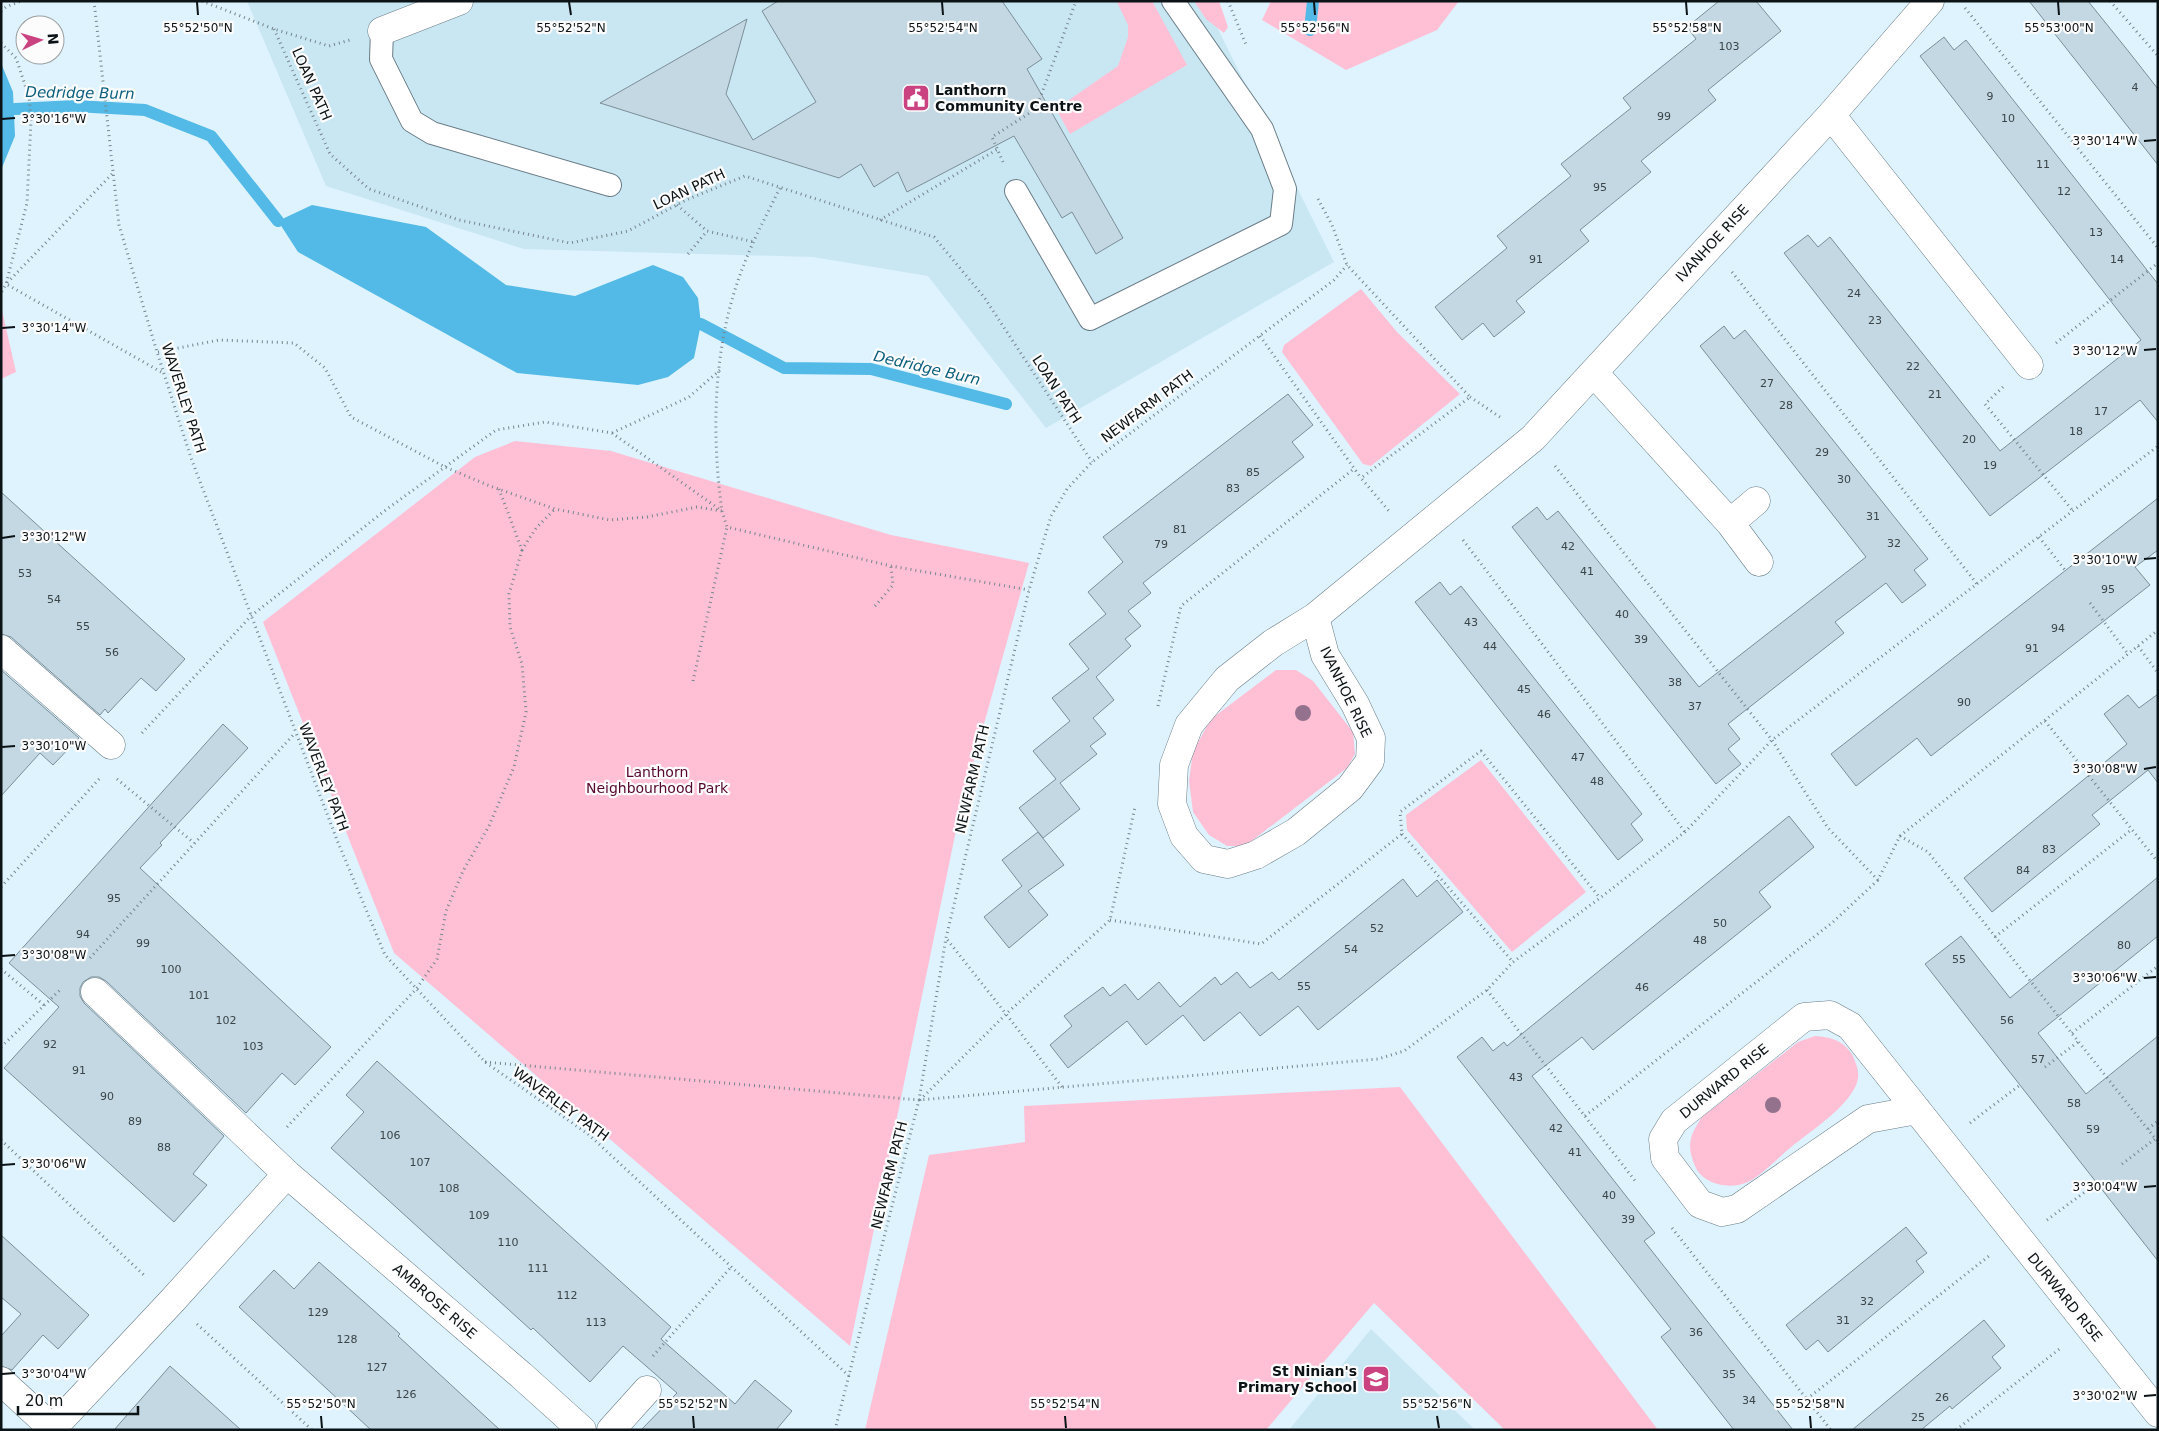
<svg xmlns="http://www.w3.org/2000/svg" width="2159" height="1431" font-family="'DejaVu Sans',sans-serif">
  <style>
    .built { fill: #c9e6f3 }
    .green { fill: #ffc0d6 }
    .water { fill: #53b9e6 }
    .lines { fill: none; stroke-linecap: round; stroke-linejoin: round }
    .stream { stroke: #53b9e6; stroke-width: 12 }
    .building { fill: #c3d8e2; stroke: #7b8e97 }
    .service-casing { stroke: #6a7d86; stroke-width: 24 }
    .minor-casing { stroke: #6a7d86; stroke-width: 29 }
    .path { stroke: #77858c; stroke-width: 3; stroke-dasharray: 1 4; stroke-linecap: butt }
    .service { stroke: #fff; stroke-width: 22 }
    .minor { stroke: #fff; stroke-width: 28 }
    .tree { fill: #94718d }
    .ticks { fill: none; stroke: #0c1316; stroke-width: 2 }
    .labels { text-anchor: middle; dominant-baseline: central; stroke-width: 4.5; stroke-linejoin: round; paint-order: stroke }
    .number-label { font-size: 11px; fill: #3a4449 }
    .street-label { font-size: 14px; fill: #0c1316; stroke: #fcfcfc }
    .poi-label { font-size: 14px; font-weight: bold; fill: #0c1316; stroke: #fcfcfc; text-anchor: start }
    .park-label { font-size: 14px; fill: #570730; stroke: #fcfcfc }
    .water-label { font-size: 15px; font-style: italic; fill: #0d607e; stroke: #fcfcfc }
    .ticks-label { font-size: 12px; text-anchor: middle; fill: #0c1316; stroke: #fcfcfc; stroke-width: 4.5; stroke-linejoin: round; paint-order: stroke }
  </style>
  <rect width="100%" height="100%" fill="#def3fe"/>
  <path class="built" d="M 247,1 L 1204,1 L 1334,262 L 1046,428 L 928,276 L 813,257 L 524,249 L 326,186 Z
    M 1371,1329 L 1475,1430 L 1289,1430 Z"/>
  <path class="green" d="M 1119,1 L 1152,1 L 1187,65 L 1070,134 L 1056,109 L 1118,66 L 1128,37 L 1128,25 L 1117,2 Z
    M 1194,1 L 1219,1 L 1228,27 L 1224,33 L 1206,19 Z
    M 1271,1 L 1459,1 L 1437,30 L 1346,70 L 1262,20 Z
    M 1361,289 L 1397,332 L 1460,394 L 1371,466 L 1363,464 L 1282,352 L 1284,345 Z
    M 1,306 L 16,372 L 1,379 Z
    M 515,441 L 611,451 L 891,535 L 1029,563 L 961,806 L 850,1346 L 394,953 L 263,622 L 475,457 Z
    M 1276,670 L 1296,670 L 1313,681 L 1353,732 L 1355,754 L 1347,768 L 1245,846 L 1227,846 L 1209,835 L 1193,812 L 1189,781 L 1193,751 L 1211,719 Z
    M 1481,760 L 1586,892 L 1512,952 L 1407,830 L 1406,815 Z
    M 1815,1036 C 1831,1037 1845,1041 1853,1056 C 1856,1064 1859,1070 1858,1078 C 1855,1103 1809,1132 1790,1148 C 1779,1157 1760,1177 1748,1182 C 1731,1190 1703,1185 1695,1166 C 1686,1145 1690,1135 1702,1117 L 1798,1042 Z
    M 1400,1087 L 1658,1430 L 1505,1430 L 1374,1303 L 1266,1430 L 865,1430 L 929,1155 L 1025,1142 L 1024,1106 Z"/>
  <path class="water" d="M 1,63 L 13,92 L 15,136 L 1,170 Z
    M 312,205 L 426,227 L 506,285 L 575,296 L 653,265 L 683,277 L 698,298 L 701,324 L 694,358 L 668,377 L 638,385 L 517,373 L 298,252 L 278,221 Z"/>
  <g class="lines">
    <path class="stream" d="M 1310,30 L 1313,1
      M 15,109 L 76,106 L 145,110 L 211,136 L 278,221
      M 701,324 L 784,368 L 871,369 L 1006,404"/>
  </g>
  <path class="building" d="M 778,1 L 1002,1 L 1042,59 L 1027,69 L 1123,238 L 1096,254 L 1072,212 L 1062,218 L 1014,136 L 907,192 L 898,172 L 874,187 L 861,164 L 839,178 L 600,103 L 747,19 L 726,94 L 753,140 L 816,102 L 762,11 Z
    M 1719,1 L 1756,1 L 1781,31 L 1708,90 L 1716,100 L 1641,161 L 1651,172 L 1580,230 L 1589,241 L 1516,301 L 1525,312 L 1494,337 L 1483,323 L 1462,340 L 1435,307 L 1507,248 L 1497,236 L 1571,176 L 1561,164 L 1631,108 L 1623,98 L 1696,39 L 1687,27 Z
    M 2029,1 L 2088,1 L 2129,52 L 2158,89 L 2158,165 Z
    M 1944,37 L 1954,50 L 1966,40 L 2158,284 L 2158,422 L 2140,400 L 1990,516 L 1784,253 L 1808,235 L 1818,247 L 1830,237 L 2000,451 L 2141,340 L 1920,56 Z
    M 1724,326 L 1734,339 L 1745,330 L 1928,559 L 1914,570 L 1926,585 L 1902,603 L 1886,583 L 1835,622 L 1844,633 L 1728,724 L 1740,739 L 1728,749 L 1741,764 L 1716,784 L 1512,527 L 1537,507 L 1547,520 L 1558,511 L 1699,687 L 1866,557 L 1700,346 Z
    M 1288,394 L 1313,425 L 1292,442 L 1304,457 L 1143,583 L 1151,593 L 1128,611 L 1141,626 L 1125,639 L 1131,646 L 1096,677 L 1114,700 L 1093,718 L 1106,734 L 1090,746 L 1097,754 L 1060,783 L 1080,809 L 1043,838 L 1019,808 L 1056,779 L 1033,751 L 1070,721 L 1052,698 L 1089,669 L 1069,644 L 1106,614 L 1088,592 L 1123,562 L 1103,537 Z
    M 1,492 L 185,659 L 156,691 L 141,678 L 108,713 L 105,709 L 100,715 L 11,637 L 1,634 Z
    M 2158,498 L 2158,550 L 2135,567 L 2150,585 L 1931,756 L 1917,738 L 1856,786 L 1831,754 Z
    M 1440,582 L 1450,595 L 1461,586 L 1642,814 L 1631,824 L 1643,840 L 1618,860 L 1415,602 Z
    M 1,670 L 79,738 L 53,765 L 40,753 L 1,796 Z
    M 2158,694 L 2158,783 L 2148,770 L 2092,815 L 2100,824 L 1992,912 L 1964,878 L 2127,744 L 2104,714 L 2128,695 L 2139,708 Z
    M 223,724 L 248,748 L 160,843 L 162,845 L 140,868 L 331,1047 L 295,1085 L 282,1073 L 246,1113 L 106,981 L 99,977 L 91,977 L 83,982 L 80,988 L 80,996 L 84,1003 L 224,1136 L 193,1174 L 207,1185 L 174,1222 L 4,1068 L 59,1007 L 9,963 Z
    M 1789,816 L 1814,847 L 1759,892 L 1771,907 L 1593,1050 L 1582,1037 L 1532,1076 L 1655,1233 L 1644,1241 L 1793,1430 L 1734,1430 L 1661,1337 L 1671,1329 L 1457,1057 L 1482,1037 L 1493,1051 L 1504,1042 L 1507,1046 Z
    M 1038,832 L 1064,865 L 1028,891 L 1048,915 L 1009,948 L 984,917 L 1022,886 L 1002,860 Z
    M 2158,877 L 2158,936 L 2038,1033 L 2086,1094 L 2158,1036 L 2158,1261 L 1925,964 L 1961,936 L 2010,998 Z
    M 1403,879 L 1417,897 L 1437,880 L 1463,912 L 1318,1030 L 1298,1006 L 1260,1036 L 1240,1012 L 1204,1041 L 1183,1015 L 1146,1045 L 1127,1021 L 1068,1068 L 1050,1045 L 1072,1026 L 1064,1016 L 1103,987 L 1110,996 L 1125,984 L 1138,1000 L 1159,982 L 1180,1007 L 1215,977 L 1221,985 L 1237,972 L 1250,988 L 1272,972 L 1279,980 Z
    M 377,1061 L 671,1327 L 661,1339 L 735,1404 L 755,1380 L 792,1411 L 776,1430 L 641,1430 L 677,1393 L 623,1346 L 590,1382 L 533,1328 L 531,1330 L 331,1148 L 364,1112 L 346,1095 Z
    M 1906,1227 L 1927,1253 L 1916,1261 L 1924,1272 L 1828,1352 L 1818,1340 L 1806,1350 L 1786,1325 Z
    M 1,1235 L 89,1315 L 58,1349 L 43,1335 L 12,1370 L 1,1366 L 1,1336 L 21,1314 L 1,1297 Z
    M 319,1262 L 389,1324 L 400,1334 L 398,1336 L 500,1430 L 371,1430 L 239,1307 L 274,1270 L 294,1289 Z
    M 1984,1320 L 2005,1346 L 1992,1357 L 2001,1368 L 1952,1409 L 1950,1406 L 1921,1430 L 1852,1430 Z
    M 170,1366 L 241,1430 L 114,1430 Z"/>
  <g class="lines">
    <g class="service-casing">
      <path id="service" d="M 382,31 L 381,59 L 412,121 L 432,133 L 610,185
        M 1016,191 L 1090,319 L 1281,224 L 1285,189 L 1262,129 L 1173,1"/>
    </g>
    <g class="minor-casing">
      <path id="minor" d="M 382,31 L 459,1
        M 1831,115 L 2029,365
        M 1594,373 L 1730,523 L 1759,562
        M 1730,523 L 1756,501
        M 1315,617 L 1325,655 L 1355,704 L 1371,738 L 1370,761 L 1350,788 L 1296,832 L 1256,855 L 1228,864 L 1204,859 L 1184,836 L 1172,804 L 1174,765 L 1189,725 L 1227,679 L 1273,643 L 1315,617 L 1533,438 L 1831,115 L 1930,1
        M 1,649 L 111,745
        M 1917,1110 L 1868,1119 L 1737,1209 L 1722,1212 L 1700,1204 L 1665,1158 L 1663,1139 L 1674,1121 L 1804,1017 L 1830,1015 L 1850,1026 L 2158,1413
        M 287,1174 L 521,1375 L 582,1430
        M 1,1381 L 52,1428
        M 51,1430 L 172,1301 L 287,1174 L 95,992
        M 611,1430 L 647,1390"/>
    </g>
    <path class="path" d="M 94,1 L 119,225 L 157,352 L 191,458 L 337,840 L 385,955 L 485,1062 L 588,1134 L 849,1376
      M 202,1 L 274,29 L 329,46 L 350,40
      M 1228,1 L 1247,47
      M 2110,1 L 2158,56
      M 1965,8 L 2158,248
      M 1,11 L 6,7 L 21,1
      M 274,29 L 330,154 L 369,189 L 459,220 L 570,243 L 628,231 L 686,200 L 745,176 L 934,237 L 984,297 L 1092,462
      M 1,43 L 16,58 L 29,97 L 31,121 L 27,203 L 6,284 L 1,293
      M 1003,162 L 992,137 L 1036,109 L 1076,1
      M 112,174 L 6,284 L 163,373
      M 1318,199 L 1332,225 L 1347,265 L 1470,397 L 1361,478 L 1389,511
      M 677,205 L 707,231 L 754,242
      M 880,220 L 998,149
      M 688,254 L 707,231
      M 1732,272 L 1977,584
      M 1260,336 L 1361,478
      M 2056,343 L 2158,263
      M 158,352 L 219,340 L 294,343 L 325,368 L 351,417 L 445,467 L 490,486 L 555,509 L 610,520 L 647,517 L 697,507 L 722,511 C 711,432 713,343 743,267 C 753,240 767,214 780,188
      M 2003,387 L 1985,404 L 2073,511
      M 1470,397 L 1503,419
      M 612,433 L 689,397 L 720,370
      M 1555,466 L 1772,740 L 1828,828 L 1878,880 L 1900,836 L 1928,852 L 2158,1142
      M 499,489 L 522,550 L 536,528 L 555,509
      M 2039,537 L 2065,570
      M 1463,540 L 1685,832
      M 2090,603 L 2128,654
      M 875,606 L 893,585 L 891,566
      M 2138,646 L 2158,673
      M 693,681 L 727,527
      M 1158,706 L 1181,606 L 1355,468
      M 2045,721 L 2158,862
      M 142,733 L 251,616 L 387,509 L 496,430 L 545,422 L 612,433 L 722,511 L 727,527 L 891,566 L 1029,590
      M 117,779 L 194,843
      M 1402,834 L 1513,962
      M 1900,836 L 2158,630
      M 1,887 L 100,778
      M 1110,920 L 1261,944 L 1402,834 L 1400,812 L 1481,751 L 1600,898
      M 1995,937 L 2131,830
      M 90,958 L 295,733
      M 1,969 L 45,1006
      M 1487,990 L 1636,1182
      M 2072,1033 L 2158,966
      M 1,1047 L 60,990
      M 485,1062 L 919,1100 L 1378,1059 L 1404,1051 L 1487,990 L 1513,962 L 1600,898 L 1685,832 L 1772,740 L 2158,446
      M 2045,1067 L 2078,1042
      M 1062,1087 L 1006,1014 L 1110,920 L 1135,807
      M 920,1100 L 1006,1014 L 946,938
      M 1585,1116 L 1833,922 L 1878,880
      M 1970,1123 L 2020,1085
      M 287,1127 L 417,988 L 437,959 L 446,911 L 463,871 L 489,826 L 514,767 L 526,712 L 522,664 L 510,627 L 509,594 L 522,550
      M 2148,1129 L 2158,1121
      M 1,1140 L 146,1277
      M 2122,1164 L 2155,1139
      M 2047,1220 L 2097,1183
      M 1672,1228 L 1831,1430
      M 197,1324 L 312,1430
      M 653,1356 L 732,1266
      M 1807,1399 L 1989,1256
      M 835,1430 L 919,1100 L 946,938 L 1029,590 L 1051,516 L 1067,489 L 1092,462 L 1334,280 L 1347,265
      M 1956,1430 L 2062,1347"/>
    <use href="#service" class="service"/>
    <use href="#minor" class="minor"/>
  </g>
  <g class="tree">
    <circle cx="1303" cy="713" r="8"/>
    <circle cx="1773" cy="1105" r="8"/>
  </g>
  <path class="ticks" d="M 197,2 L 198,15M 569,2 L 571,15M 942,2 L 943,15M 1314,2 L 1315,15M 1686,2 L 1687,15M 2058,2 L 2059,15M 2,119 L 15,118M 2144,141 L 2156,140M 2,328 L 15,327M 2144,350 L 2156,349M 2,538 L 15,536M 2144,559 L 2156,558M 2,747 L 15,746M 2144,769 L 2156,767M 2,956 L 15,955M 2144,978 L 2156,977M 2,1165 L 15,1164M 2144,1187 L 2156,1186M 2,1374 L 15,1373M 2144,1396 L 2156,1395M 321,1416 L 322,1428M 693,1416 L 694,1428M 1065,1416 L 1066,1428M 1437,1416 L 1439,1428M 1810,1416 L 1811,1428"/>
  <defs>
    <g id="civic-square" transform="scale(1.4375)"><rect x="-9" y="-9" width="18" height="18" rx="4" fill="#ca4280" stroke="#fcfcfc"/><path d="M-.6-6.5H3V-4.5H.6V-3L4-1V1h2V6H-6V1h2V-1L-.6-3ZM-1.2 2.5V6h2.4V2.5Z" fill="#fff"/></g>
    <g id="school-square" transform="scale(1.4375)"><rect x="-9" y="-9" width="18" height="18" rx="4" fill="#ca4280" stroke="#fcfcfc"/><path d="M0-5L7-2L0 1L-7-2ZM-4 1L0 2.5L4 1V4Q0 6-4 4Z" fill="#fff"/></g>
  </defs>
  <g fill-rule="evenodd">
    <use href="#civic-square" x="916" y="98"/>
    <use href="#school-square" x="1376" y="1379"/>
  </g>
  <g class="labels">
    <g class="number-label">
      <text x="1729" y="46">103</text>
      <text x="2135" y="87">4</text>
      <text x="1990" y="96">9</text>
      <text x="1664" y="116">99</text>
      <text x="2008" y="118">10</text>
      <text x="2043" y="164">11</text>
      <text x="1600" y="187">95</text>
      <text x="2064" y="191">12</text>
      <text x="2096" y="232">13</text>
      <text x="1536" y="259">91</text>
      <text x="2117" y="259">14</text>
      <text x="1854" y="293">24</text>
      <text x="1875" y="320">23</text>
      <text x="1913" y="366">22</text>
      <text x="1767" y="383">27</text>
      <text x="1935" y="394">21</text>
      <text x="1786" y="405">28</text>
      <text x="2101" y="411">17</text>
      <text x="2076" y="431">18</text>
      <text x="1969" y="439">20</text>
      <text x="1822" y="452">29</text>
      <text x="1990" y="465">19</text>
      <text x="1253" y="472">85</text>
      <text x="1844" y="479">30</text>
      <text x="1233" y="488">83</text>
      <text x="1873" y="516">31</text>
      <text x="1180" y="529">81</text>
      <text x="1894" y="543">32</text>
      <text x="1161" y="544">79</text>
      <text x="1568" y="546">42</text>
      <text x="1587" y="571">41</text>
      <text x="25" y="573">53</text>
      <text x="2108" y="589">95</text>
      <text x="54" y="599">54</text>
      <text x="1622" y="614">40</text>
      <text x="1471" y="622">43</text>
      <text x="83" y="626">55</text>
      <text x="2058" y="628">94</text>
      <text x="1641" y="639">39</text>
      <text x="1490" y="646">44</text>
      <text x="2032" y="648">91</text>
      <text x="112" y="652">56</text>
      <text x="1675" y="682">38</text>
      <text x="1524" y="689">45</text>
      <text x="1964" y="702">90</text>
      <text x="1695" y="706">37</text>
      <text x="1544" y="714">46</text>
      <text x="1578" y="757">47</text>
      <text x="1597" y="781">48</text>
      <text x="2049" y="849">83</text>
      <text x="2023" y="870">84</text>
      <text x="114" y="898">95</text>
      <text x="1720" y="923">50</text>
      <text x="1377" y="928">52</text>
      <text x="83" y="934">94</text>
      <text x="1700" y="940">48</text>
      <text x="143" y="943">99</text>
      <text x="2124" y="945">80</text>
      <text x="1351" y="949">54</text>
      <text x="1959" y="959">55</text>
      <text x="171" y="969">100</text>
      <text x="1304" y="986">55</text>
      <text x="1642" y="987">46</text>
      <text x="199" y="995">101</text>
      <text x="226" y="1020">102</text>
      <text x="2007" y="1020">56</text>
      <text x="50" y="1044">92</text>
      <text x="253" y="1046">103</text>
      <text x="2038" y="1059">57</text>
      <text x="79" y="1070">91</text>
      <text x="1516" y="1077">43</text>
      <text x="107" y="1096">90</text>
      <text x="2074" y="1103">58</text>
      <text x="135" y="1121">89</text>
      <text x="1556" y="1128">42</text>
      <text x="2093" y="1129">59</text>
      <text x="390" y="1135">106</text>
      <text x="164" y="1147">88</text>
      <text x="1575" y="1152">41</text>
      <text x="420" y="1162">107</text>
      <text x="449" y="1188">108</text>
      <text x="1609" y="1195">40</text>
      <text x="479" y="1215">109</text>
      <text x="1628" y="1219">39</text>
      <text x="508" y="1242">110</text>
      <text x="538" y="1268">111</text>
      <text x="567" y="1295">112</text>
      <text x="1867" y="1301">32</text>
      <text x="318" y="1312">129</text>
      <text x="1843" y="1320">31</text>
      <text x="596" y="1322">113</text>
      <text x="1696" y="1332">36</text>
      <text x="347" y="1339">128</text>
      <text x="377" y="1367">127</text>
      <text x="1729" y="1374">35</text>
      <text x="406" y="1394">126</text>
      <text x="1942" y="1397">26</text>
      <text x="1749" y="1400">34</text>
      <text x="1918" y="1417">25</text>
    </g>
    <g class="street-label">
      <text transform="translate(312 84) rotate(66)">LOAN PATH</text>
      <text transform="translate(689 189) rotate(-25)">LOAN PATH</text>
      <text transform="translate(1712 243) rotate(-47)">IVANHOE RISE</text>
      <text transform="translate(1057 389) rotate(57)">LOAN PATH</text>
      <text transform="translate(184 398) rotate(72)">WAVERLEY PATH</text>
      <text transform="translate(1147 406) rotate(-37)">NEWFARM PATH</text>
      <text transform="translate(1346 692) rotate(64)">IVANHOE RISE</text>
      <text transform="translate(324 777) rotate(69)">WAVERLEY PATH</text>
      <text transform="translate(972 779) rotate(-77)">NEWFARM PATH</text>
      <text transform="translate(1724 1081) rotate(-39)">DURWARD RISE</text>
      <text transform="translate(561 1104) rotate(36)">WAVERLEY PATH</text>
      <text transform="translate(889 1175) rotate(-76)">NEWFARM PATH</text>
      <text transform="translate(2065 1297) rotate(51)">DURWARD RISE</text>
      <text transform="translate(435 1301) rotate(41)">AMBROSE RISE</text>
    </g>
    <g class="poi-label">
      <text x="935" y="90">Lanthorn<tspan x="935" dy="16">Community Centre</tspan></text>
      <text x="1357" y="1371" text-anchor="end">St Ninian's<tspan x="1357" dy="16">Primary School</tspan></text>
    </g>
    <g class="park-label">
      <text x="657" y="772">Lanthorn<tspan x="657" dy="16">Neighbourhood Park</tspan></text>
    </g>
    <g class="water-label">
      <text transform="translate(80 93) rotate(1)">Dedridge Burn</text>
      <text transform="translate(927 368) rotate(13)">Dedridge Burn</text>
    </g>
  </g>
  <g class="ticks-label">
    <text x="198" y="32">55°52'50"N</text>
    <text x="571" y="32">55°52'52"N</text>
    <text x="943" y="32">55°52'54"N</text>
    <text x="1315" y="32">55°52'56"N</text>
    <text x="1687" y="32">55°52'58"N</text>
    <text x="2059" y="32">55°53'00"N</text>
    <text x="54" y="123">3°30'16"W</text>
    <text x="2105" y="145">3°30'14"W</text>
    <text x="54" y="332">3°30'14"W</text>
    <text x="2105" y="355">3°30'12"W</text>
    <text x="54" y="541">3°30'12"W</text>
    <text x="2105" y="564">3°30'10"W</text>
    <text x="54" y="750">3°30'10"W</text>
    <text x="2105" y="773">3°30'08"W</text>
    <text x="54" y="959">3°30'08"W</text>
    <text x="2105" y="982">3°30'06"W</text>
    <text x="54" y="1168">3°30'06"W</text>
    <text x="2105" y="1191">3°30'04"W</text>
    <text x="54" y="1378">3°30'04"W</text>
    <text x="2105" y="1400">3°30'02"W</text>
    <text x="321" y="1408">55°52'50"N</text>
    <text x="693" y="1408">55°52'52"N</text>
    <text x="1065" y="1408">55°52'54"N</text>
    <text x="1437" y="1408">55°52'56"N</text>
    <text x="1810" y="1408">55°52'58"N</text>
  </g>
  <rect width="2159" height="1431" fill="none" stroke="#0c1316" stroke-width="5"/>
  <g transform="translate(40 40) rotate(85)"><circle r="24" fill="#fcfcfc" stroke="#9c9fa0"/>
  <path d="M0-4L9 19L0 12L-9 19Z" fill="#ca4280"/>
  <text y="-8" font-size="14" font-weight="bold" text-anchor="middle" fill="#0c1316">N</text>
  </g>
  <path d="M18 1406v8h120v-8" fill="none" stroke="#0c1316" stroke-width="2.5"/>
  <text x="25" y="1406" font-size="15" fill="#0c1316" stroke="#fcfcfc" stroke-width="4" paint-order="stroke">20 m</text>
</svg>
